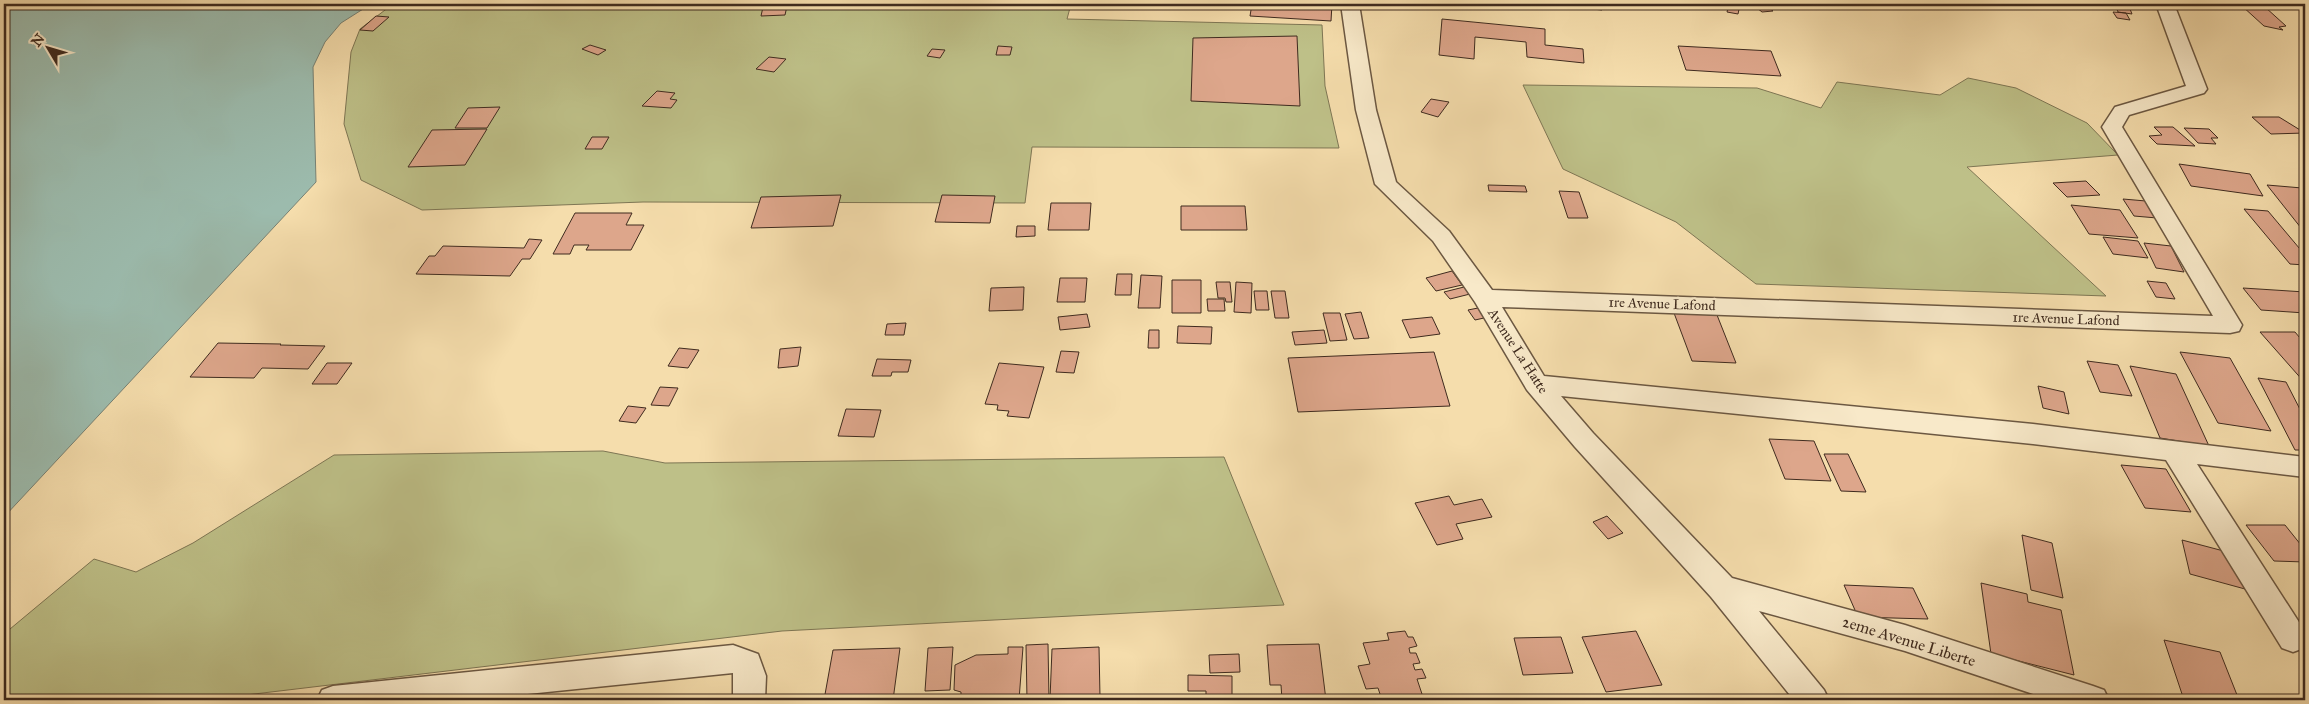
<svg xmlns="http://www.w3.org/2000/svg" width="2309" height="704" font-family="'IM FELL Great Primer',serif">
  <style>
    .green { fill: #bec088; stroke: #7e7654 }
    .water { fill: #9cbbad; stroke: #778174 }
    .building { fill: #dda68b; stroke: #3f2b1f }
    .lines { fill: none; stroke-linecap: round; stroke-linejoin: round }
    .minor-casing { stroke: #6c5842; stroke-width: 3 }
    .minor { fill: #f8e9c9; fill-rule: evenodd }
    .labels { text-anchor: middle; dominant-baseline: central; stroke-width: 4.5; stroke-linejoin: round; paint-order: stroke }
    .street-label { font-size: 14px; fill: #3f2b1f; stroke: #f8e9c9 }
    .near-street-label { font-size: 16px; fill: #3f2b1f; stroke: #f8e9c9 }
  </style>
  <rect width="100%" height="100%" fill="#f5ddac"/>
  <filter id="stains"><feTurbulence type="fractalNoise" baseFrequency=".004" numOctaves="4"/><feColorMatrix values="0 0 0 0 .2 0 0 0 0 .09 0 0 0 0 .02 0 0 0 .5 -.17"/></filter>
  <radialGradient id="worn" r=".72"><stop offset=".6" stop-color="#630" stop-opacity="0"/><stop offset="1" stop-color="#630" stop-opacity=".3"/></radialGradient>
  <path class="green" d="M 393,4 L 1071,4 L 1067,19 L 1322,25 L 1325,86 L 1339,148 L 1032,147 L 1025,203 L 643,202 L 422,210 L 361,180 L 344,124 L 351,52 L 360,29 Z
    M 1968,78 L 2016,88 L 2087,123 L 2118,155 L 1967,167 L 2106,296 L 1756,284 L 1676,222 L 1563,169 L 1523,85 L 1757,88 L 1821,108 L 1837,82 L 1940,95 Z
    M 603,451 L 665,463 L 1224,457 L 1284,605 L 782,631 L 204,700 L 4,700 L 4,634 L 94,559 L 136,572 L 193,543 L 334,455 Z"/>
  <path class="water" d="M 4,4 L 371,4 L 341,23 L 325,42 L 313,67 L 316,182 L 4,517 Z"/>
  <path class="building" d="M 1252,4 L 1332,4 L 1331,21 L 1250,16 Z
    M 1572,4 L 1601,4 L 1602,10 L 1572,7 Z
    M 1729,4 L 1740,5 L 1738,14 L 1727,12 Z
    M 1752,4 L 1764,4 L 1773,11 L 1762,12 Z
    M 787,6 L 785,15 L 761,16 L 763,7 Z
    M 2242,6 L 2265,7 L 2286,26 L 2279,27 L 2283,30 L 2264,26 Z
    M 2116,7 L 2130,9 L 2132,14 L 2118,12 Z
    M 2113,12 L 2126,13 L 2130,20 L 2117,18 Z
    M 376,16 L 389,17 L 373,31 L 360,30 Z
    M 1442,19 L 1545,29 L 1545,45 L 1583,49 L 1584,63 L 1527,57 L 1526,42 L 1475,37 L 1474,59 L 1439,55 Z
    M 1297,36 L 1300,106 L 1191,101 L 1193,38 Z
    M 590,45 L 606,50 L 598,55 L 582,49 Z
    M 998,46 L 1012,47 L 1010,55 L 996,55 Z
    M 1678,46 L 1771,51 L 1781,76 L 1686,70 Z
    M 932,49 L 945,50 L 940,58 L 927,56 Z
    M 769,57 L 786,59 L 774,72 L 756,69 Z
    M 657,91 L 675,93 L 670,99 L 677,100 L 671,108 L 642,106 Z
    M 1431,99 L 1449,102 L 1438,117 L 1421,112 Z
    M 500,107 L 487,128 L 455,128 L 468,108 Z
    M 2252,117 L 2279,117 L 2305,133 L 2271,134 Z
    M 2154,127 L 2173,127 L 2195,146 L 2157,144 L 2149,136 L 2162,135 Z
    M 2184,128 L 2209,129 L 2218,138 L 2211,138 L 2216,144 L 2198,143 Z
    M 487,129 L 465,165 L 408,167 L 432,130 Z
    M 592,137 L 609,137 L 602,149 L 585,149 Z
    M 2179,164 L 2250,174 L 2263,196 L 2191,186 Z
    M 2086,181 L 2100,195 L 2067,197 L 2053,183 Z
    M 1488,185 L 1525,186 L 1527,192 L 1489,191 Z
    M 2267,185 L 2302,188 L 2305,191 L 2305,233 Z
    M 1559,191 L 1579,192 L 1588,218 L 1568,218 Z
    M 841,195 L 833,226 L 751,228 L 761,197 Z
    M 942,195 L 995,196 L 990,223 L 935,222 Z
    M 2123,199 L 2146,201 L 2157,218 L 2134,216 Z
    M 1051,203 L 1091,203 L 1089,230 L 1048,230 Z
    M 2071,205 L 2120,210 L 2138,238 L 2089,234 Z
    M 1181,206 L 1245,206 L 1247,230 L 1181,230 Z
    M 2244,209 L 2268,211 L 2305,255 L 2305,265 L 2290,264 Z
    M 575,213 L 632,213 L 626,225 L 644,225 L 631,250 L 586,250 L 589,245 L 574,245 L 570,254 L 553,254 Z
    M 1017,226 L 1035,226 L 1035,236 L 1016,237 Z
    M 2103,237 L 2138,241 L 2148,258 L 2113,254 Z
    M 529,239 L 542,240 L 530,259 L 522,259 L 510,276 L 416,274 L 429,256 L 435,256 L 443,246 L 524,248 Z
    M 2144,243 L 2171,246 L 2184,272 L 2156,268 Z
    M 1452,271 L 1462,285 L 1436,291 L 1426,278 Z
    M 1117,274 L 1132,274 L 1131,295 L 1115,295 Z
    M 1141,275 L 1162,276 L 1160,308 L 1138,308 Z
    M 1060,278 L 1087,278 L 1085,302 L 1057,302 Z
    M 1172,280 L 1201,280 L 1201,313 L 1172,313 Z
    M 2147,281 L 2166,283 L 2175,299 L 2156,297 Z
    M 1216,282 L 1230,282 L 1232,302 L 1226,302 L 1225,298 L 1218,298 Z
    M 1236,282 L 1252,283 L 1251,313 L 1234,312 Z
    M 1468,286 L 1474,293 L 1450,299 L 1444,292 Z
    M 1024,287 L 1023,310 L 989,311 L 991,288 Z
    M 2243,288 L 2305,292 L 2305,313 L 2261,310 Z
    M 1254,291 L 1267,291 L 1269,310 L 1256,310 Z
    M 1271,291 L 1285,291 L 1289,318 L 1275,318 Z
    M 1207,299 L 1224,299 L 1225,311 L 1208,311 Z
    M 1478,308 L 1484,318 L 1475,320 L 1468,310 Z
    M 1361,312 L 1369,338 L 1354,339 L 1345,314 Z
    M 1323,313 L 1340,313 L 1347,340 L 1330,341 Z
    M 1674,313 L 1717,315 L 1736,363 L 1692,361 Z
    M 1087,314 L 1090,327 L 1060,330 L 1058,317 Z
    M 1432,317 L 1440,334 L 1410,338 L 1402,320 Z
    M 906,323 L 904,335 L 885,335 L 887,324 Z
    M 1178,326 L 1212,327 L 1211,344 L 1177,343 Z
    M 1149,330 L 1159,330 L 1159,348 L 1148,348 Z
    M 1324,330 L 1327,343 L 1295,345 L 1292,332 Z
    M 2260,332 L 2295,332 L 2305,344 L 2305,383 Z
    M 218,343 L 281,344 L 280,345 L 325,346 L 308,369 L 262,368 L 254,378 L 190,377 Z
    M 801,347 L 798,366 L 778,368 L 780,349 Z
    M 679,348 L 699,350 L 688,368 L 668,366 Z
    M 1061,351 L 1079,352 L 1074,373 L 1056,372 Z
    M 1434,352 L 1450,406 L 1298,412 L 1288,358 Z
    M 2180,352 L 2230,358 L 2271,431 L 2218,423 Z
    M 877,359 L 911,360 L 908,372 L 892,372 L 891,376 L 872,376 Z
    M 2087,361 L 2118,365 L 2132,396 L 2100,392 Z
    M 327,363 L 352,363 L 337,384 L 312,384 Z
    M 999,363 L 1044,367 L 1029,418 L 1007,416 L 1009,411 L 997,410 L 998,405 L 985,404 Z
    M 2130,366 L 2176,374 L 2209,446 L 2160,438 Z
    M 2258,378 L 2286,382 L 2305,419 L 2305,450 L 2295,450 Z
    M 2038,386 L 2064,392 L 2069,414 L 2043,408 Z
    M 660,387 L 678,388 L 669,406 L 651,405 Z
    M 628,406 L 646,408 L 636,423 L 619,421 Z
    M 846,409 L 881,410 L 874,437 L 838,436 Z
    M 1769,439 L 1814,441 L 1831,481 L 1785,479 Z
    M 1824,454 L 1848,454 L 1866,492 L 1841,491 Z
    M 2121,465 L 2166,469 L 2191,512 L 2145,508 Z
    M 1449,496 L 1454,505 L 1482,499 L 1492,517 L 1456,524 L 1463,539 L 1437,545 L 1415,503 Z
    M 1607,516 L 1623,533 L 1608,539 L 1593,522 Z
    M 2246,525 L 2285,525 L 2305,550 L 2305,562 L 2274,561 Z
    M 2022,535 L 2052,543 L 2063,598 L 2031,590 Z
    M 2182,540 L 2235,554 L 2245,589 L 2190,574 Z
    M 1981,583 L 2027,594 L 2028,602 L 2061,610 L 2074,675 L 1991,654 Z
    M 1844,585 L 1913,588 L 1928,619 L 1858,617 Z
    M 1405,631 L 1408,637 L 1413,637 L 1417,646 L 1409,648 L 1410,653 L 1416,653 L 1420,663 L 1413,664 L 1415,670 L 1422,669 L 1426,678 L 1417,679 L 1423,697 L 1382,700 L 1378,688 L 1366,689 L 1358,666 L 1370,664 L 1363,643 L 1389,640 L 1387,633 Z
    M 1636,631 L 1662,685 L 1606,692 L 1582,637 Z
    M 1561,637 L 1573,673 L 1523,675 L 1514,638 Z
    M 2164,640 L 2220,652 L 2239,700 L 2184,700 Z
    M 1048,644 L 1049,700 L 1027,700 L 1026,645 Z
    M 1319,644 L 1326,700 L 1282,700 L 1281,685 L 1270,685 L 1267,645 Z
    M 953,647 L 950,690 L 925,691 L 928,648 Z
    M 1008,647 L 1023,647 L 1019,700 L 961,700 L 961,692 L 954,690 L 955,665 L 976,655 L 1008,654 Z
    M 1099,647 L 1100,697 L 1050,699 L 1052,649 Z
    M 900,648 L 893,700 L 824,700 L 833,650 Z
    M 1239,654 L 1240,672 L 1210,673 L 1209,655 Z
    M 1188,675 L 1232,676 L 1232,700 L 1206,700 L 1206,691 L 1188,691 Z"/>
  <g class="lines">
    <g class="minor-casing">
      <path id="minor" d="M 1341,4 L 1359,4 L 1376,110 L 1396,182 L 1449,231 L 1492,290 L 2213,316 L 2102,127 L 2115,107 L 2186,86 L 2156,4 L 2174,4 L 2207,89 L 2204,93 L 2129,115 L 2122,127 L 2242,325 L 2239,331 L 2230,333 L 1502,307 L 1544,376 L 2033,424 L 2305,457 L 2305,477 L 2197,464 L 2304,630 L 2304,648 L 2293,652 L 2282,648 L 2166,460 L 2033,444 L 1561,396 L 1593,433 L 1732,578 L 1905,625 L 2093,686 L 2104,690 L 2109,700 L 2051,700 L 1905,651 L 1759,611 L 1824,690 L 1829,700 L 1794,700 L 1711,597 L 1575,447 L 1527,390 L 1475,302 L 1433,241 L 1375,184 L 1356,110 Z
        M 733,645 L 758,654 L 766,676 L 765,700 L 733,700 L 733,673 L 469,700 L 317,700 L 322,690 L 333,686 Z"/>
    </g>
    <use href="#minor" class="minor"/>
  </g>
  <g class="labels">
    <g class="street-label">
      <text transform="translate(1662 304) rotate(2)">1re Avenue Lafond</text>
      <text transform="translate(2066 319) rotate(2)">1re Avenue Lafond</text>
      <text transform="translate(1518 351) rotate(57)">Avenue La Hatte</text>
    </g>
    <g class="near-street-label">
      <text transform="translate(1909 641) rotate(17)">2eme Avenue Liberte</text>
    </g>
  </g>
  <rect width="2309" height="704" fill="none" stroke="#f5ddac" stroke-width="20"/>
  <rect x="5" y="5" width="2299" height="694" fill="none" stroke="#3f2b1f" stroke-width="2.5"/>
  <rect x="10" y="10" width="2289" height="684" fill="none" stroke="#3f2b1f"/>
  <g transform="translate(48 48) rotate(308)" stroke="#f8e9c9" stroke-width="4" paint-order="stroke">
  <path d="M0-4L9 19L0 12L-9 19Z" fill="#3f2b1f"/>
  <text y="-8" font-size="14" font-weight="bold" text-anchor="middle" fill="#3f2b1f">N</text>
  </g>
  <rect width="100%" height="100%" filter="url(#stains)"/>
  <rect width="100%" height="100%" fill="url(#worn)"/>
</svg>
